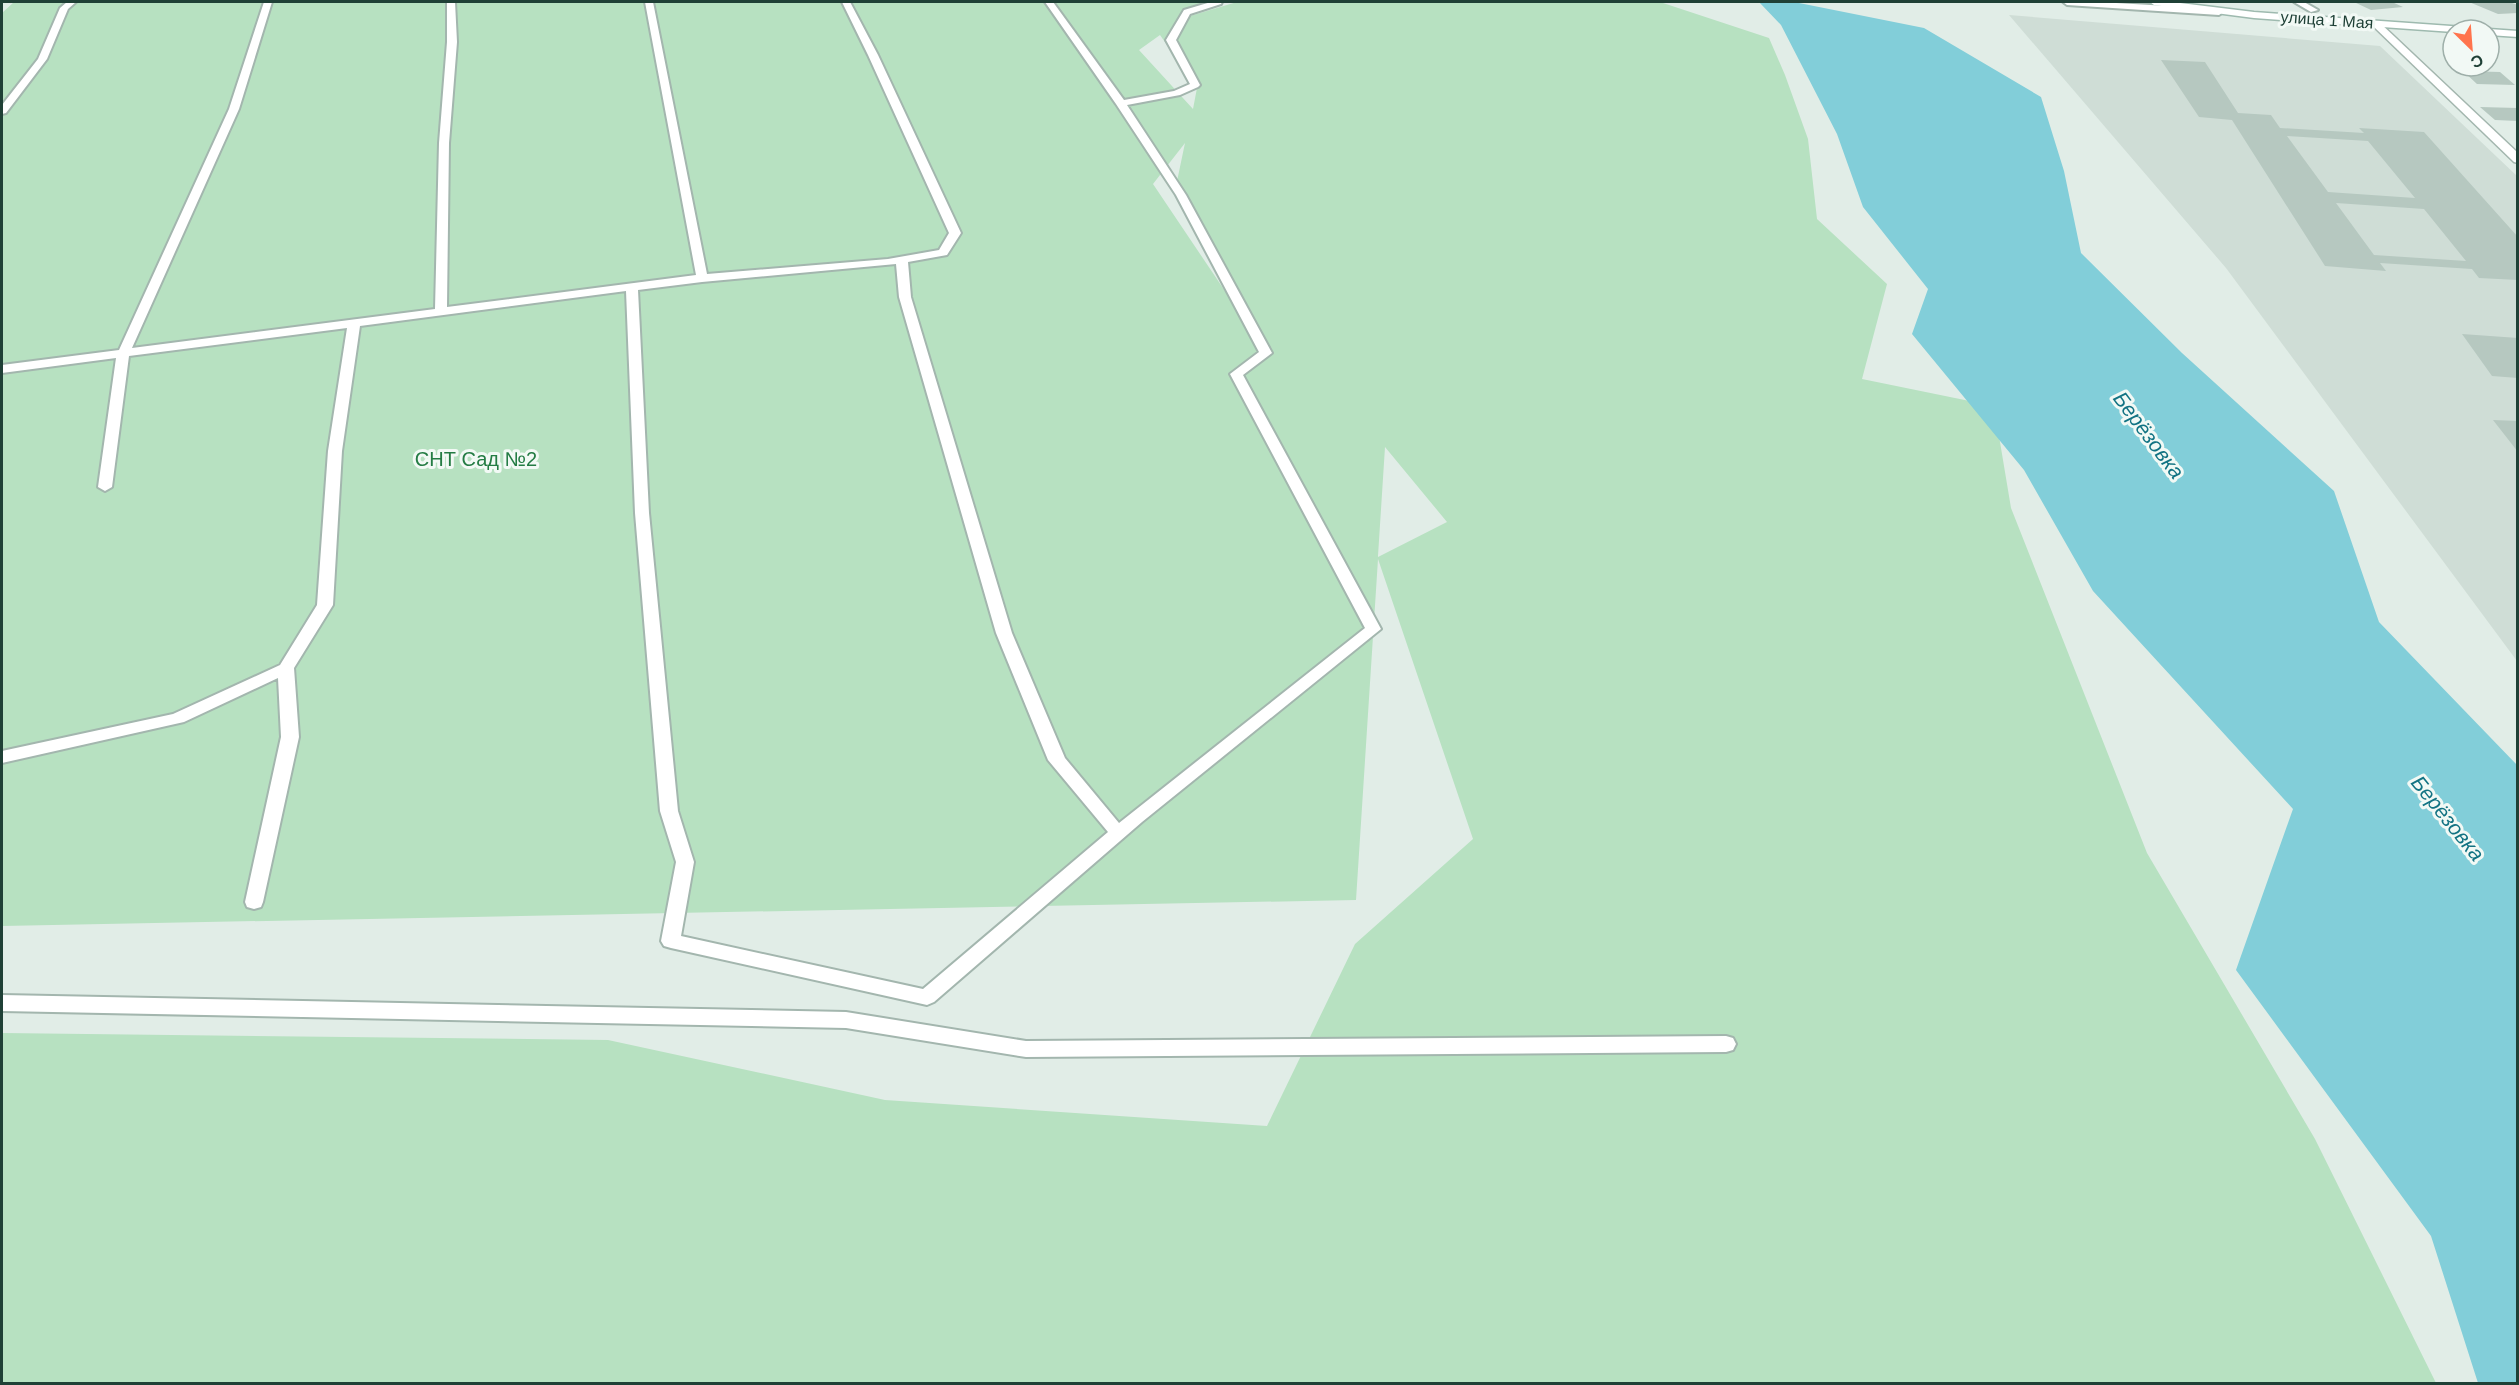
<svg xmlns="http://www.w3.org/2000/svg" width="2519" height="1385" font-family="Helvetica,sans-serif">
  <style>
    .built { fill: #cfddd6 }
    .green { fill: #b7e1c1; fill-rule: evenodd }
    .water { fill: #82ced9 }
    .building { fill: #b6c8c0; fill-rule: evenodd }
    .lines { fill: none; stroke-linecap: round; stroke-linejoin: round }
    .lane-casing { stroke: #a3b6ae; stroke-width: 4 }
    .street-casing { stroke: #a3b6ae; stroke-width: 3 }
    .secondary-casing { stroke: #9ebaaf; stroke-width: 3 }
    .lane { fill: #fff; fill-rule: evenodd }
    .street { fill: #fff; fill-rule: evenodd }
    .secondary { fill: #fff; fill-rule: evenodd }
    .labels { text-anchor: middle; dominant-baseline: central; stroke-width: 6; stroke-linejoin: round; paint-order: stroke }
    .far-street-label { font-size: 16px; fill: #1f4036; stroke: #f2f9f5 }
    .park-label { font-size: 20px; fill: #247c44; stroke: #f2f9f5 }
    .water-label { font-size: 21px; font-style: italic; fill: #127383; stroke: #f2f9f5 }
  </style>
  <rect width="100%" height="100%" fill="#e1ede7"/>
  <path class="built" d="M 2009,15 L 2380,46 L 2517,176 L 2517,661 L 2226,268 Z"/>
  <path class="green" d="M 14,2 L 1210,2 L 1190,16 L 1237,2 L 1660,2 L 1769,38 L 1785,75 L 1808,139 L 1817,219 L 1887,284 L 1862,379 L 1994,406 L 2011,508 L 2147,853 L 2315,1139 L 2436,1383 L 2,1383 L 2,1033 L 608,1040 L 885,1100 L 1267,1126 L 1355,944 L 1473,839 L 1378,559 L 1356,900 L 2,926 L 2,13 ZM 1160,35 L 1197,88 L 1193,109 L 1139,50 ZM 1185,143 L 1176,186 L 1233,303 L 1153,184 ZM 1385,447 L 1447,522 L 1378,557 L 1378,556 Z"/>
  <path class="water" d="M 1759,2 L 1794,2 L 1924,28 L 2041,97 L 2064,171 L 2081,253 L 2182,353 L 2334,491 L 2379,622 L 2517,765 L 2517,1383 L 2478,1383 L 2431,1236 L 2236,970 L 2293,809 L 2093,591 L 2024,470 L 1912,334 L 1928,289 L 1863,207 L 1837,134 L 1781,25 Z"/>
  <path class="building" d="M 2354,2 L 2392,2 L 2403,7 L 2371,10 Z
    M 2469,2 L 2509,2 L 2518,5 L 2518,13 L 2498,14 Z
    M 2161,60 L 2205,62 L 2238,113 L 2271,115 L 2280,128 L 2364,133 L 2359,128 L 2424,132 L 2518,237 L 2518,280 L 2479,278 L 2472,269 L 2380,263 L 2386,271 L 2325,266 L 2232,120 L 2199,117 ZM 2287,136 L 2368,141 L 2415,198 L 2328,192 ZM 2336,203 L 2424,209 L 2466,261 L 2374,255 Z
    M 2463,71 L 2500,72 L 2515,85 L 2477,84 Z
    M 2480,107 L 2518,108 L 2518,121 L 2495,120 Z
    M 2462,334 L 2518,338 L 2518,378 L 2492,376 Z
    M 2493,420 L 2518,421 L 2518,452 Z"/>
  <g class="lines">
    <g class="lane-casing">
      <path id="lane" d="M 67,2 L 76,2 L 68,9 L 47,59 L 6,113 L 2,114 L 2,105 L 38,59 L 60,8 Z
        M 264,2 L 272,2 L 239,109 L 132,348 L 435,309 L 439,143 L 447,42 L 447,2 L 455,2 L 457,42 L 449,143 L 447,307 L 696,275 L 645,2 L 653,2 L 707,274 L 888,259 L 939,250 L 949,233 L 868,55 L 842,2 L 850,2 L 878,55 L 961,233 L 947,255 L 908,262 L 911,297 L 1012,633 L 1065,758 L 1119,823 L 1365,628 L 1230,374 L 1259,352 L 1176,195 L 1116,104 L 1045,2 L 1053,2 L 1124,100 L 1174,91 L 1190,84 L 1166,40 L 1184,10 L 1211,2 L 1222,2 L 1221,4 L 1190,14 L 1176,40 L 1200,85 L 1198,87 L 1180,95 L 1127,105 L 1186,195 L 1272,353 L 1243,375 L 1381,629 L 1142,822 L 934,1002 L 927,1005 L 671,948 L 664,946 L 661,941 L 676,862 L 660,811 L 635,513 L 626,291 L 360,326 L 342,451 L 333,605 L 294,668 L 299,737 L 263,902 L 261,907 L 254,909 L 247,907 L 245,902 L 281,737 L 278,678 L 184,722 L 2,763 L 2,751 L 173,714 L 280,665 L 317,605 L 328,451 L 347,328 L 129,356 L 112,487 L 105,491 L 98,487 L 116,358 L 2,373 L 2,365 L 119,350 L 229,109 ZM 896,264 L 899,297 L 996,633 L 1048,760 L 1108,832 L 923,989 L 681,936 L 694,862 L 678,811 L 649,513 L 638,290 L 702,282 Z
        M 2063,2 L 2099,2 L 2219,9 L 2223,12 L 2219,15 L 2067,5 Z
        M 2294,2 L 2304,2 L 2318,10 L 2311,12 Z
        M 2,995 L 846,1012 L 1026,1041 L 1726,1036 L 1733,1038 L 1736,1044 L 1733,1050 L 1726,1052 L 1026,1057 L 846,1028 L 2,1011 Z"/>
    </g>
    <g class="street-casing">
      <path id="street" d="M 2373,22 L 2379,22 L 2518,153 L 2518,163 L 2514,162 L 2373,26 Z"/>
    </g>
    <g class="secondary-casing">
      <path id="secondary" d="M 2150,2 L 2172,2 L 2254,12 L 2465,27 L 2470,30 L 2453,30 L 2453,32 L 2254,18 L 2154,5 Z
        M 2489,29 L 2518,31 L 2518,37 L 2489,35 L 2489,30 L 2485,30 Z"/>
    </g>
    <use href="#lane" class="lane"/>
    <use href="#street" class="street"/>
    <use href="#secondary" class="secondary"/>
  </g>
  <g class="labels">
    <g class="far-street-label">
      <text transform="translate(2327 20) rotate(4)">улица 1 Мая</text>
    </g>
    <g class="park-label">
      <text x="476" y="459">СНТ Сад №2</text>
    </g>
    <g class="water-label">
      <text transform="translate(2149 435) rotate(53)">Берёзовка</text>
      <text transform="translate(2448 818) rotate(51)">Берёзовка</text>
    </g>
  </g>
  <rect width="2519" height="1385" fill="none" stroke="#1f4036" stroke-width="6"/>
  <g transform="translate(2471 48) rotate(155)"><circle r="28" fill="#f2f9f5" stroke="#9eafa9" stroke-width="1.5"/>
  <path d="M0-4.5L10 22L0 15L-10 22Z" fill="#ff744d"/>
  <text y="-9" font-size="16" font-weight="bold" text-anchor="middle" fill="#1f4036">С</text>
  </g>
</svg>
